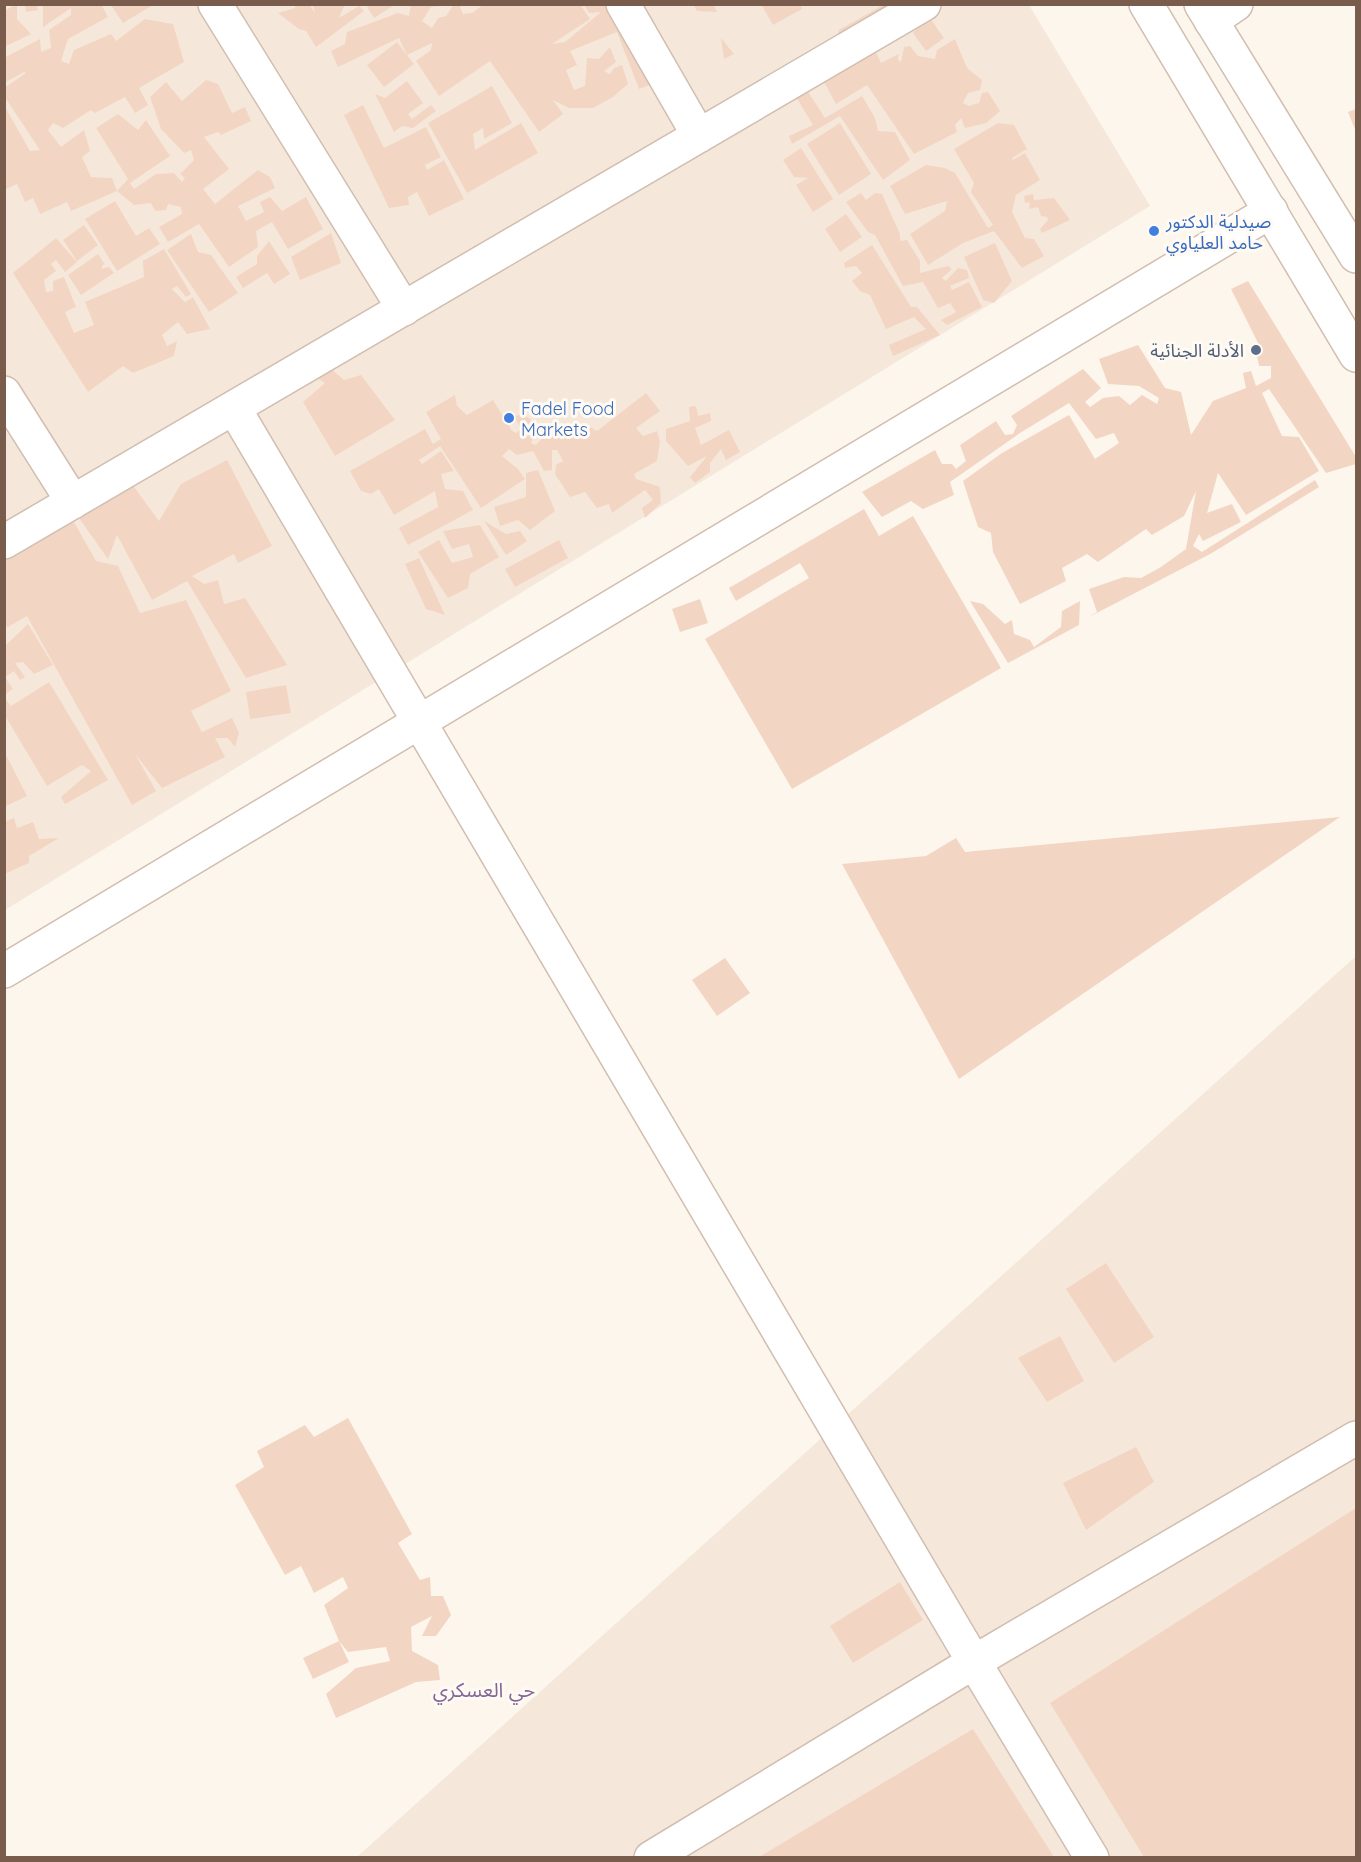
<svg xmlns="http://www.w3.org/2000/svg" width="1361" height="1862" font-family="Quicksand,'Noto Sans Arabic',sans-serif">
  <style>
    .residential { fill: #f5e8da }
    .building { fill: #f3d5c3 }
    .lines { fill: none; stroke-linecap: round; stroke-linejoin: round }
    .minor-casing { stroke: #d1beb0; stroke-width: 36 }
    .tertiary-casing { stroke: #d1beb0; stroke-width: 36 }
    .minor { stroke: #fff; stroke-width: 33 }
    .tertiary { stroke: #fff; stroke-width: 33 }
    .shop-dot { fill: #3f7fe0; stroke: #fffaf3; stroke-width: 2 }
    .service-dot { fill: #5c6f8a; stroke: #fffaf3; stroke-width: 2 }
    .labels { text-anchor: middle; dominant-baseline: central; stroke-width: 6; stroke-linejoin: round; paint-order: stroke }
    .shop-label { font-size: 18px; fill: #366cbe; stroke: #fffaf3; text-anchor: start }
    .service-label { font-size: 18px; fill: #4e5e75; stroke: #fffaf3; text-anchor: end }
    .neighbourhood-label { font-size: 20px; fill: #846695; stroke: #fffaf3 }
  </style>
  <rect width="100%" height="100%" fill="#fdf6ec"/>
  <path class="residential" d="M 5,5 L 1029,5 L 1150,206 L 5,910 Z
    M 1356,956 L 1356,1857 L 357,1857 Z"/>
  <path class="building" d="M 17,4 L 17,19 L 31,34 L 4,47 L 4,11 Z
    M 25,4 L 37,4 L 38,10 L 26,12 Z
    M 43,4 L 101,4 L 108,17 L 68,39 L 61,61 L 69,64 L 74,50 L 111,34 L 116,41 L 145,19 L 173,24 L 184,62 L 139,88 L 148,105 L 135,113 L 125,97 L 95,113 L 91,110 L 63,128 L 53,123 L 48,130 L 61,147 L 84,130 L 90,151 L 82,157 L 91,177 L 112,178 L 117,191 L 128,179 L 96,128 L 118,114 L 138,130 L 146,120 L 170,156 L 130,183 L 134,189 L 156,174 L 174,173 L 182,182 L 185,178 L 180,174 L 194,160 L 191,150 L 184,153 L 161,129 L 150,97 L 166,82 L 182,101 L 206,80 L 218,84 L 232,113 L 245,107 L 251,121 L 221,135 L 218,132 L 204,137 L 229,169 L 203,189 L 215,204 L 258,170 L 270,177 L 275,188 L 238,206 L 246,221 L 264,212 L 260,202 L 270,197 L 282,211 L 306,197 L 323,229 L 288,249 L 272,222 L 256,231 L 258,247 L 229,267 L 199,224 L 168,242 L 159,227 L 182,214 L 181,207 L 168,204 L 166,210 L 155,211 L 151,203 L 134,205 L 117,191 L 71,211 L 67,202 L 40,214 L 33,198 L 25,202 L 17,184 L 6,189 L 4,105 L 30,151 L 40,150 L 4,96 L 4,88 L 26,73 L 24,72 L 4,83 L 4,58 L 40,39 L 41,52 L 51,48 L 49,30 L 71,15 L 71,8 L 43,27 Z
    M 296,4 L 309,4 L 315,13 L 313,4 L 345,4 L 339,18 L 359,6 L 364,11 L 316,47 L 306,31 L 299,29 L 278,13 L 295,8 Z
    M 373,4 L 396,4 L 374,18 L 367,7 Z
    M 411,4 L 449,4 L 431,7 L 422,21 L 432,28 L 438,18 L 446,16 L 454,4 L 464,4 L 460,7 L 463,14 L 472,13 L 484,4 L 580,4 L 590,19 L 552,44 L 565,42 L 601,12 L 589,13 L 584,4 L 632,4 L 670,77 L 639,89 L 617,32 L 570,51 L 577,65 L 566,70 L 574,90 L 585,86 L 587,58 L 599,59 L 610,47 L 616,62 L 604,71 L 610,74 L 614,68 L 622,65 L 628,84 L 613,97 L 593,108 L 569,108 L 553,100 L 563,114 L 539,132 L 490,61 L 439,96 L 416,61 L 431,50 L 432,43 L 407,55 L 399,38 L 338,67 L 331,51 L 345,44 L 347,32 L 398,13 L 409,16 Z
    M 693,4 L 713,4 L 717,12 L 697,11 Z
    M 761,4 L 800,4 L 802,9 L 773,25 Z
    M 885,4 L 920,4 L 944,38 L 926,51 L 913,33 L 919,26 L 918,19 L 872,44 L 881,63 L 899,54 L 898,60 L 901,62 L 904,47 L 910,46 L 918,56 L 935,59 L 937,50 L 955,39 L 967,68 L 982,80 L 980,90 L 968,93 L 963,103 L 969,106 L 979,103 L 982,93 L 988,92 L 1000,111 L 986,123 L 965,128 L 961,118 L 955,125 L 957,132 L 914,154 L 867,85 L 836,104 L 812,60 L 842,70 L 847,69 L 834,43 L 839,30 Z
    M 111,5 L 153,5 L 123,23 Z
    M 721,38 L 734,54 L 724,59 Z
    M 397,42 L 414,64 L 384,87 L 367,65 Z
    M 407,81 L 423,103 L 408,114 L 412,119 L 431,105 L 436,111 L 413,128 L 402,126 L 394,132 L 375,94 L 385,98 Z
    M 803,84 L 825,118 L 862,96 L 875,118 L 878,131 L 895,132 L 910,160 L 883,180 L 840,116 L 792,144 L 789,136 L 813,125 L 796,97 Z
    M 492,86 L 512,123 L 484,139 L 483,128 L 473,134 L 475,150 L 521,123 L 538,153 L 467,193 L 428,123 Z
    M 363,105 L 384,148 L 426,127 L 441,157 L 425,165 L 427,170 L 444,160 L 464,199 L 429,216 L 417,192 L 408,197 L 409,205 L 389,208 L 344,115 Z
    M 1356,109 L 1356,132 L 1348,112 Z
    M 840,123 L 871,174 L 839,195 L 807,144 Z
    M 998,123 L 1014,125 L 1027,149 L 1012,158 L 1013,160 L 1025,153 L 1040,180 L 1016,195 L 1012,212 L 1025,238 L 1034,239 L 1044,256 L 1022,268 L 994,231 L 963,243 L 928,265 L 910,234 L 945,211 L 947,201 L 905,214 L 890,186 L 926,165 L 945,168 L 955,173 L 988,228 L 993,225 L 971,192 L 974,183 L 954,149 Z
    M 801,148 L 833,199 L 813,212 L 796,185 L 808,178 L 794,177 L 783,160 Z
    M 861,193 L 866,200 L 875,193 L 882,194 L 900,234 L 900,241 L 907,240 L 920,261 L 920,273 L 948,266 L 952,269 L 942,278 L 946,281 L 958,268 L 967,270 L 969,278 L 950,286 L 952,290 L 969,282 L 982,307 L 947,325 L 941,320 L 956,312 L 950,303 L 938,308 L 923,282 L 903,286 L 875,235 L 868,232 L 846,202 Z
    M 1033,194 L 1034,200 L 1054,198 L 1070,220 L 1042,233 L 1040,229 L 1048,220 L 1047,217 L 1041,216 L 1038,207 L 1029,209 L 1030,202 L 1025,203 L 1024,196 Z
    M 115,201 L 136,236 L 149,228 L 160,244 L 117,271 L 85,219 Z
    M 846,214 L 862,237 L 840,252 L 825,229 Z
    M 84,225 L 98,245 L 77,261 L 63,240 Z
    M 331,233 L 341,263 L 300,280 L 291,257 Z
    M 191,234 L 198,252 L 211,255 L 238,293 L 209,312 L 167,250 Z
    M 56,238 L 77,262 L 65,272 L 56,260 L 51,264 L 56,271 L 44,280 L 46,292 L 53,291 L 53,281 L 64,277 L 76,307 L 65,312 L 74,333 L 94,325 L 85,302 L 144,277 L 143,261 L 164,249 L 191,294 L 186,297 L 177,286 L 172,289 L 185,302 L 193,297 L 210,329 L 187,334 L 178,322 L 162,335 L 167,346 L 177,341 L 174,356 L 133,373 L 123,366 L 88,392 L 13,273 Z
    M 269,241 L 290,274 L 274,284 L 267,273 L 243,288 L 236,277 L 257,264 L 257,256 Z
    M 995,243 L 1012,281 L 994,303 L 983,300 L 964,257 Z
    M 872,245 L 911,307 L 917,307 L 940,335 L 893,356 L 889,345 L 926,329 L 914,317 L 886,329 L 870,295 L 860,291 L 852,281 L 862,273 L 856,266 L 845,268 L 844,263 Z
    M 98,254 L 104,263 L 101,269 L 109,267 L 114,273 L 81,295 L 68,275 Z
    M 1248,281 L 1356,457 L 1356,464 L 1326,473 L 1269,389 L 1262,393 L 1282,436 L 1299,437 L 1319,471 L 1246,515 L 1218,473 L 1207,513 L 1232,504 L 1241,522 L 1203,541 L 1199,534 L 1193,546 L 1202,552 L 1315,480 L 1319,487 L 1212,553 L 1089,617 L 1097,612 L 1089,589 L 1124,577 L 1141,578 L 1161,567 L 1186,549 L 1196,491 L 1184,516 L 1152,535 L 1146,529 L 1098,562 L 1087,554 L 1062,568 L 1066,581 L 1020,604 L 993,552 L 991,533 L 978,527 L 963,481 L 1002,453 L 1069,415 L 1095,459 L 1119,443 L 1114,433 L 1096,439 L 1069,403 L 1020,433 L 950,482 L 954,495 L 923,509 L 911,501 L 882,517 L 862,492 L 935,450 L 942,464 L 952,464 L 956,469 L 966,461 L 960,445 L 996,421 L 1005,435 L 1013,434 L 1017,425 L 1011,416 L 1083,369 L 1101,388 L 1085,402 L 1090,407 L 1103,398 L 1119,396 L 1130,405 L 1142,395 L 1157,404 L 1159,398 L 1139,386 L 1108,384 L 1099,359 L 1138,345 L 1165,388 L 1181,392 L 1191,435 L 1213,401 L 1246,388 L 1243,373 L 1251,371 L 1256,386 L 1271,378 L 1271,366 L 1259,366 L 1256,351 L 1260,347 L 1231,289 Z
    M 324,363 L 344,380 L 361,375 L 395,420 L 335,456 L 303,402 L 325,383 L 317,378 L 288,395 L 282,387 Z
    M 646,393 L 660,411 L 636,428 L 643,436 L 657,431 L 660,441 L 657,461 L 634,474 L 636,479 L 660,487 L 661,503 L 645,518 L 642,508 L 653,500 L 645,490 L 612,513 L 609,504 L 597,508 L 585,492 L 570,497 L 555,474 L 556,465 L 563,461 L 557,450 L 552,450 L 552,470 L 544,471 L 533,451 L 517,455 L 509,449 L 502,456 L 518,469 L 525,479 L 481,508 L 440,446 L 419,460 L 422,464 L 441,451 L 454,471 L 441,474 L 445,489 L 463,491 L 473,510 L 408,545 L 399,528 L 438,507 L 435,491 L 394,515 L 379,489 L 371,494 L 361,491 L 350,471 L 425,429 L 433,444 L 441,439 L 426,412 L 455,395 L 457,406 L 467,415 L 493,400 L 512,431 L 516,433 L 521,429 L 514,416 L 524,414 L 532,421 L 535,434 L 531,443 L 536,445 L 546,433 L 563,428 L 565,434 L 574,434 L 590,427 L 597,431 Z
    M 696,406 L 698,416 L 710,413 L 711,421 L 695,428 L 701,445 L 729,430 L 740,452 L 726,460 L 721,449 L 710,463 L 710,472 L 695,483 L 690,477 L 707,456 L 688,466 L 666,441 L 666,429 L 690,421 L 689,407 Z
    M 227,460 L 272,546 L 238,563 L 234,554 L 192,576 L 204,584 L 218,580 L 224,604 L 245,598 L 287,665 L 246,678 L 187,581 L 152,600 L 117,535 L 108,559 L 76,514 L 126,476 L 159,521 L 181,484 Z
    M 538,470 L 555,511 L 530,530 L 518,520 L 500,526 L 494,507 L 526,497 L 526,473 Z
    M 864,509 L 879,536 L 913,516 L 1001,668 L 792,789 L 705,639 L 809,578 L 800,563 L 736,601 L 729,588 Z
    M 484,521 L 506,534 L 520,531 L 527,541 L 506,555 Z
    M 74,522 L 96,561 L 118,566 L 140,613 L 186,600 L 231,691 L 191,711 L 202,732 L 232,718 L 239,733 L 235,747 L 228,738 L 215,738 L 225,757 L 162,788 L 135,754 L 156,791 L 132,805 L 27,616 L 8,627 L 4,625 L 4,555 Z
    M 480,525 L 499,557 L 470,574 L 468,588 L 448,598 L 418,552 L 439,540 L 452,563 L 473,557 L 469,544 L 452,549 L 443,531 Z
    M 559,540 L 568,558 L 515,587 L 505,569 Z
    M 419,558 L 445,615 L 426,609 L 405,564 Z
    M 700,599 L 708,623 L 680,632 L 672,609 Z
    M 970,601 L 983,604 L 1005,624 L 1012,620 L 1014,634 L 1030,640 L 1034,647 L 1061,627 L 1062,611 L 1080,601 L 1079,625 L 1008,663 Z
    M 28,624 L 53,665 L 34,674 L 23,662 L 15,663 L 25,677 L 20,680 L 14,671 L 5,677 L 13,689 L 4,695 L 4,647 Z
    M 49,682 L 108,780 L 65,804 L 61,797 L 91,771 L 82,765 L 47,786 L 4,714 L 4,697 L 11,706 Z
    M 286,685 L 291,713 L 250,719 L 246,692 Z
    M 4,751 L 27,796 L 4,807 Z
    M 1340,817 L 959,1079 L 842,864 L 926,856 L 956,838 L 965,852 Z
    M 14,818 L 17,828 L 33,822 L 39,839 L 59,838 L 29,856 L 29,863 L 4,874 L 4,822 Z
    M 725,958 L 750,993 L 717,1016 L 692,980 Z
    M 1106,1263 L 1154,1337 L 1114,1363 L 1066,1289 Z
    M 1060,1336 L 1084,1381 L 1047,1402 L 1018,1358 Z
    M 348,1418 L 412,1534 L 398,1543 L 420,1580 L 430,1577 L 431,1596 L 443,1596 L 451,1615 L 436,1636 L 422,1636 L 432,1616 L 411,1627 L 412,1651 L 438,1665 L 440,1680 L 416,1682 L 336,1718 L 326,1694 L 356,1668 L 390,1661 L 386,1647 L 348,1652 L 339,1641 L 324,1605 L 348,1588 L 343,1577 L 314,1593 L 301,1566 L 285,1575 L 235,1485 L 264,1467 L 257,1451 L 305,1425 L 314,1437 Z
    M 1136,1447 L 1154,1482 L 1086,1530 L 1063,1483 Z
    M 1356,1508 L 1356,1857 L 1144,1857 L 1050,1703 Z
    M 900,1582 L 923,1620 L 853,1663 L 830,1626 Z
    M 339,1641 L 349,1662 L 313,1679 L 303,1658 Z
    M 973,1729 L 1054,1857 L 759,1857 Z"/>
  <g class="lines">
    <g class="minor-casing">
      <path id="minor" d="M 215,4 L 404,309
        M 623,4 L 699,136
        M 1211,21 L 1236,4
        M 4,393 L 73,502
        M 234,408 L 974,1662 L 1092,1858
        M 4,542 L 924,4
        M 4,971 L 1271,211
        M 651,1858 L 974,1662 L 1356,1438"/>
    </g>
    <g class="tertiary-casing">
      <path id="tertiary" d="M 1146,4 L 1356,355
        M 1201,4 L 1356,256"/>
    </g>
    <use href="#minor" class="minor"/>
    <use href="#tertiary" class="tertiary"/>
  </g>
  <g class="shop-dot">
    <circle cx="1154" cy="231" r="6"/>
    <circle cx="509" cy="418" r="6"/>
  </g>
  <circle class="service-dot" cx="1256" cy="350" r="6"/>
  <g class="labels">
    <g class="shop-label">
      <text x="1166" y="221">صيدلية الدكتور<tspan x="1166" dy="21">حامد العلياوي</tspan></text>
      <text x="521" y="408">Fadel Food<tspan x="521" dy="21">Markets</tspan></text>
    </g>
    <g class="service-label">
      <text x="1244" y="350">الأدلة الجنائية</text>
    </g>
    <g class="neighbourhood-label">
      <text x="484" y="1689">حي العسكري</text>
    </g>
  </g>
  <rect width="1361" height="1862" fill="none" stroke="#7a5c4d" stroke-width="12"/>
</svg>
